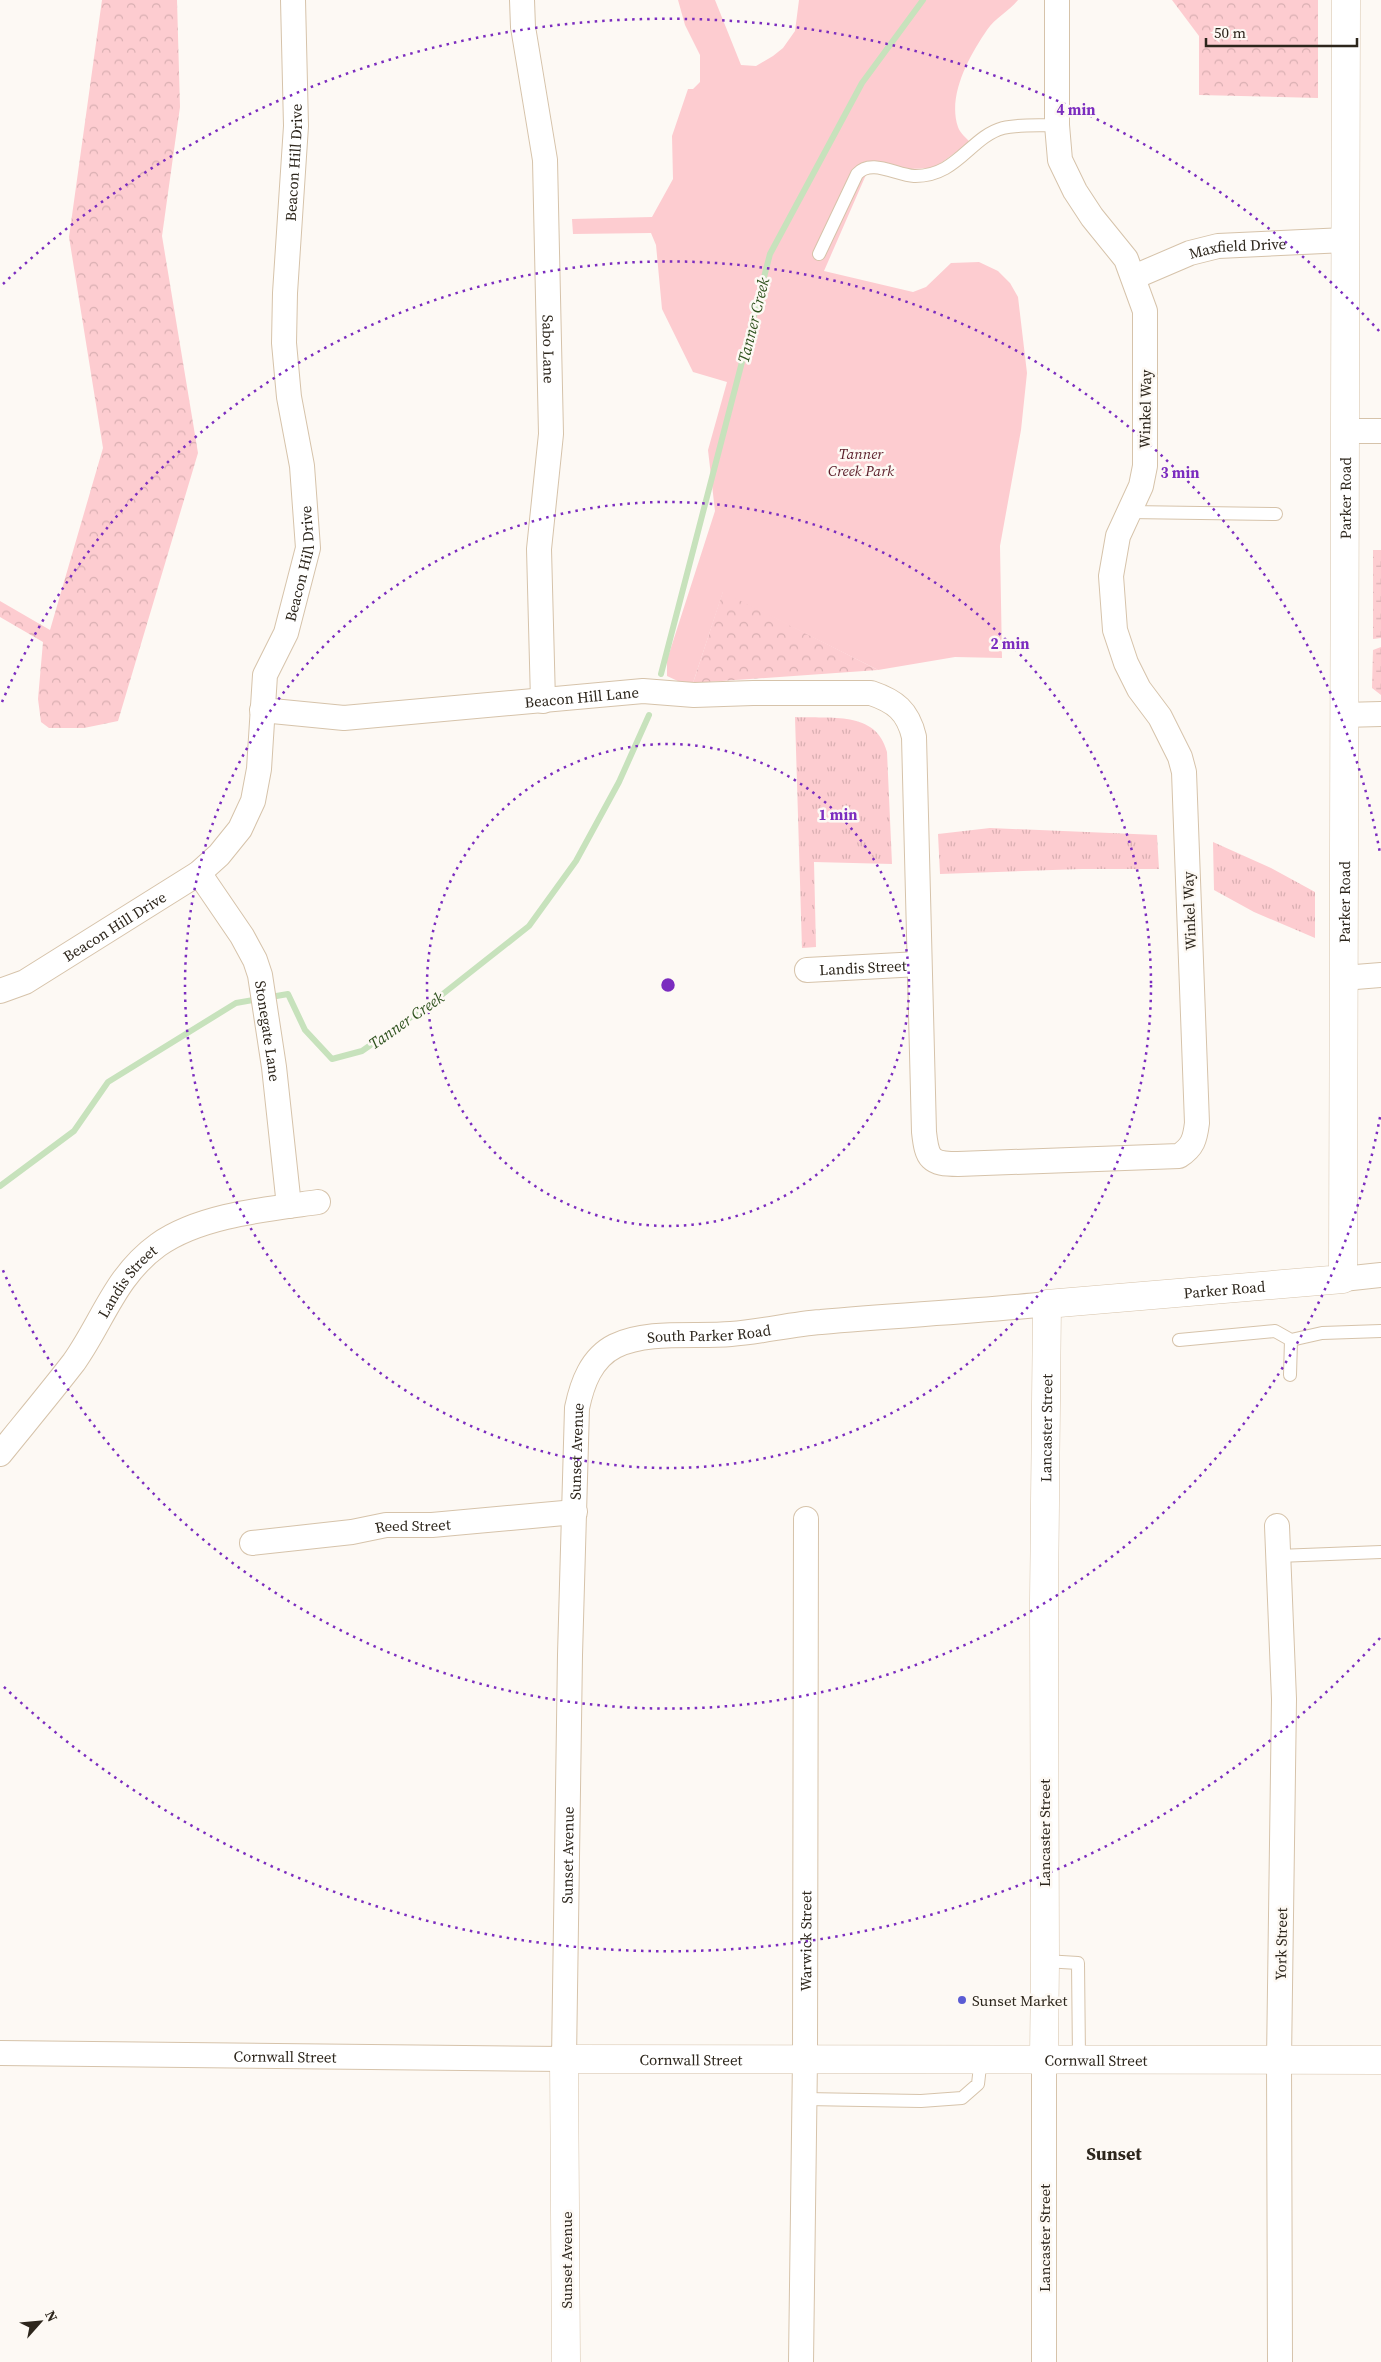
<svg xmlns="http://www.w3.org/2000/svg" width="1381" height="2362" font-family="'Source Serif 4',serif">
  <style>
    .grass { fill: url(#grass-tufts) }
    .forest { fill: url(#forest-crowns) }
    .wetland { fill: url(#wetland-marsh) }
    .park { fill: #fdccd0 }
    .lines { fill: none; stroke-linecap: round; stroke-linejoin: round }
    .stream { stroke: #c7e2bc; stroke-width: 6 }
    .service-casing { stroke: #d6c3aa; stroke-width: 14 }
    .minor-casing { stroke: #d6c3aa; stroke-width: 26 }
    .tertiary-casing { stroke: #d6c3aa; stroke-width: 29 }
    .secondary-casing { stroke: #d6c3aa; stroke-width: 29 }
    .service { stroke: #fff; stroke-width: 12 }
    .minor { stroke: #fff; stroke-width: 24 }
    .tertiary { stroke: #fff; stroke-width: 28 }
    .secondary { stroke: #fff; stroke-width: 28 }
    .ring { fill: none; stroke: #7b2cbf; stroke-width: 2.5; stroke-dasharray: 2.5 5 }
    .poi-dot { fill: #5b5cd4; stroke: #fdf9f4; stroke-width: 2 }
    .labels { text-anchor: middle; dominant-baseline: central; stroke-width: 5; stroke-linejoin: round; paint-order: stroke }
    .street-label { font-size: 15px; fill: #2d261c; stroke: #fdf9f4 }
    .park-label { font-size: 15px; font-style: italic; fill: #5a1d29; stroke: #fdf9f4 }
    .poi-label { font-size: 15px; fill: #2d261c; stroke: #fdf9f4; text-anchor: start }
    .water-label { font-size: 16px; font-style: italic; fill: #2f521e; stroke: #fdf9f4 }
    .quarter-label { font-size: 18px; font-weight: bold; fill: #2d261c; stroke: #fdf9f4 }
    .centre { fill: #7b2cbf; stroke: #fdf9f4; stroke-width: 2.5 }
    .ring-label { font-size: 15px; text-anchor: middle; font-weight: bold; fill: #7b2cbf; stroke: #fdf9f4; stroke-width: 5; stroke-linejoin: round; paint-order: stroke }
  </style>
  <defs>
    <pattern id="grass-tufts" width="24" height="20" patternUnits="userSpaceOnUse" patternTransform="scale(1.25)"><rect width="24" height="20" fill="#fdccd0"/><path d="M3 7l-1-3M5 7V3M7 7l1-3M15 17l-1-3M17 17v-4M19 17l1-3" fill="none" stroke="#d9afb2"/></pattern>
    <pattern id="forest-crowns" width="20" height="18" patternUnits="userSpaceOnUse" patternTransform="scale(1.25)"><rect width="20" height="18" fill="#fdccd0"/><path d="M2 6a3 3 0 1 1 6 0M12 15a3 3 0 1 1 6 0" fill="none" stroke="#d9afb2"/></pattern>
    <pattern id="wetland-marsh" width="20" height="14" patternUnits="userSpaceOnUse" patternTransform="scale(1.25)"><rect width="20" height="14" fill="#fdccd0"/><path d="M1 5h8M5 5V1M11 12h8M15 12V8" fill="none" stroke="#d9afb2"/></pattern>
  </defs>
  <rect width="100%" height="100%" fill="#fdf9f4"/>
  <path class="grass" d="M 795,717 C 830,719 876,710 887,752 L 892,864 L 814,862 L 816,947 L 802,948 Z
    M 990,828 L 1157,835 L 1159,869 L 1082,869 L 940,874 L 938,834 Z
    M 1213,842 L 1271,868 L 1315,892 L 1315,938 L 1254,912 L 1214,890 Z"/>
  <path class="forest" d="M 102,0 L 177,0 L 180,107 L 162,236 L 198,453 L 118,721 L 84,728 L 49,728 L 41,722 L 38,699 L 43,642 L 0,617 L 0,601 L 50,630 L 103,448 L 69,237 Z
    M 1172,0 L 1318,0 L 1318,98 L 1199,95 L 1199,36 Z
    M 723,591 L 878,670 L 693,683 Z"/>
  <path class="wetland" d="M 1373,550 L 1381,550 L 1381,638 L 1373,639 Z
    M 1381,647 L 1381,695 L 1372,688 L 1373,650 Z"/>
  <path class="park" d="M 678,0 L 715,0 L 741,65 L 756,66 L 773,56 L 783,48 L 795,31 L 799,0 L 1018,0 C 1009,11 995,18 987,30 C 970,55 947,95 958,127 C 960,133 966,138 970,142 L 934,168 L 909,169 L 872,161 L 824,271 L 913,292 L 926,287 L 951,263 L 979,262 L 998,271 L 1010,283 L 1018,297 L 1027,373 L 1021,430 L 1000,546 L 1002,658 L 955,657 L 878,670 L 723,592 L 693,683 L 680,682 L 667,676 L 667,660 L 715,511 L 708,450 L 727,382 L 693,372 L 662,309 L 656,245 L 651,233 L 573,234 L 572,219 L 652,217 L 673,179 L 672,136 L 688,89 L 693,89 L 700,82 L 700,55 L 685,25 Z"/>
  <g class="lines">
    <path class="stream" d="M 661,674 L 770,254 L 862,83 L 923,0
      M 0,1186 L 74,1131 L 108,1082 L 236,1003 L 288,994 L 305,1030 L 332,1059 L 362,1051 L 434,1001 L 529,926 L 576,861 L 619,782 L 649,715"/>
    <g class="service-casing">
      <path id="service" d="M 819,254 L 857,174 C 871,158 896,175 914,176 C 957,177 970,137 1003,128 C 1020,124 1040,126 1057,125
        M 1129,512 L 1276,514
        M 1179,1340 L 1275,1331 L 1291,1340
        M 1290,1375 L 1291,1340 L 1322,1333 L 1381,1331
        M 1278,1556 L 1381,1552
        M 1045,1961 L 1078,1963 L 1079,2058
        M 805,2099 L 921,2101 L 962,2098 L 978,2084 L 981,2058"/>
    </g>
    <g class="minor-casing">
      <g id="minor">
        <path id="s1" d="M 522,0 L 523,27 L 545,160 L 551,434 L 539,549 L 543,701"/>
        <path id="s2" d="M 1134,277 L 1190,253 L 1218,246 L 1345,240"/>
        <path d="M 1345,431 L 1381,431"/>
        <path id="s3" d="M 262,710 L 344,718 L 643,691 L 694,695 L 753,693 L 871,693 C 895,701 908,711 914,737 L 924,1132 C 927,1159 930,1164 958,1164 L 1179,1156 C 1193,1147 1195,1139 1197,1123 L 1184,772 L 1180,757 L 1160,717 L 1139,689 L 1126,663 L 1115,630 L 1111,576 L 1118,536 L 1141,486 L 1145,466 L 1145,311 L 1126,259 L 1092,217 L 1075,191 L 1060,160 L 1057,125 L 1057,0"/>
        <path d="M 1343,715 L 1381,714"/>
        <path id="s4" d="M 199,873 L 242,936 L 255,960 L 260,975 L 274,1067 L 289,1206"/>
        <path id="s5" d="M 807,970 L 919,964"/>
        <path d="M 1343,978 L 1381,975"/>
        <path id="s6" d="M 0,991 L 25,982 L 199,873 L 219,855 L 240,829 L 253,801 L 259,769 L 265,675 L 286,633 L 308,548 L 302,466 L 289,397 L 284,343 L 285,293 L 296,126 L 293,0"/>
        <path d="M 1343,1279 L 1381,1275"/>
        <path id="s7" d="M 0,1454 C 25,1423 50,1393 74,1362 C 103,1321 115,1276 158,1245 C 200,1215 268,1209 318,1202"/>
        <path d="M 1277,1526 L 1284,1699 L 1279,2060 L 1280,2362"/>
        <path id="s8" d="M 252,1543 L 352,1532 L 386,1525 L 432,1525 L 575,1512"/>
        <path id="s9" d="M 0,2053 L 564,2059 L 570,1655 L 577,1408 C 582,1384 591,1358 615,1346 C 647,1330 696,1337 731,1334 C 761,1332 791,1324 821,1322 C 896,1315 972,1312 1047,1304"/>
        <path d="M 1044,2058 L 1044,2362"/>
        <path id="s10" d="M 801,2362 L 805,2058 L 806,1519"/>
      </g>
    </g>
    <g class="tertiary-casing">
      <g id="tertiary">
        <path id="s11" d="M 1044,2058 L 1045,1961 L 1044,1602 L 1047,1304 L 1343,1279 L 1346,0"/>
      </g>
    </g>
    <g class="secondary-casing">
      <g id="secondary">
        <path id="s12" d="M 566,2362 L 564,2059 L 1381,2060"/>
      </g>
    </g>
    <use href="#service" class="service"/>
    <use href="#minor" class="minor"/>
    <use href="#tertiary" class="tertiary"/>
    <use href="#secondary" class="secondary"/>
  </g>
  <g class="ring">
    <circle cx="668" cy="985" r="241"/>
    <circle cx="668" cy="985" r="483"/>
    <path d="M1380 1117A724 724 0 0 1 2 1268M2 702A724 724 0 0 1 1380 853"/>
    <path d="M1380 1638A966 966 0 0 1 3 1686M3 284A966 966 0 0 1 1380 332"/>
  </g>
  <circle class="poi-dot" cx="962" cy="2000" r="5"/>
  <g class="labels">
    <g class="street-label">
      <text stroke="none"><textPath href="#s6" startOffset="972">Beacon Hill Drive</textPath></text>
      <text stroke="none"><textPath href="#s2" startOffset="109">Maxfield Drive</textPath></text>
      <text stroke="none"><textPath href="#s1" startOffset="351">Sabo Lane</textPath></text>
      <text transform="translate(1145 409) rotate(-89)">Winkel Way</text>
      <text stroke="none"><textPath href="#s11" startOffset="1832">Parker Road</textPath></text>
      <text stroke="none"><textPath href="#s6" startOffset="568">Beacon Hill Drive</textPath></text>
      <text stroke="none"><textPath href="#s3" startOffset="321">Beacon Hill Lane</textPath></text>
      <text stroke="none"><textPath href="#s11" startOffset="1428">Parker Road</textPath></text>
      <text transform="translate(1189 911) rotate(-92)">Winkel Way</text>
      <text stroke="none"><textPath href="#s6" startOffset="132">Beacon Hill Drive</textPath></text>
      <text stroke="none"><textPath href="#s5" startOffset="56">Landis Street</textPath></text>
      <text stroke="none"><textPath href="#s4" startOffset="176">Stonegate Lane</textPath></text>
      <text stroke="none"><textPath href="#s7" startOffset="215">Landis Street</textPath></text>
      <text stroke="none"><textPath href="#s11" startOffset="932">Parker Road</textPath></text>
      <text stroke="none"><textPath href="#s9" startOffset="1386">South Parker Road</textPath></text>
      <text stroke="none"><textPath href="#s11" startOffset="630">Lancaster Street</textPath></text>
      <text stroke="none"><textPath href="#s9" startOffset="1172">Sunset Avenue</textPath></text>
      <text stroke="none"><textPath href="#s8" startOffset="162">Reed Street</textPath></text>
      <text transform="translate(1044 1833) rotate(-90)">Lancaster Street</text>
      <text stroke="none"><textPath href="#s9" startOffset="768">Sunset Avenue</textPath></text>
      <text stroke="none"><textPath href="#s10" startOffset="421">Warwick Street</textPath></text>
      <text transform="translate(1281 1944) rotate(-89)">York Street</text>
      <text stroke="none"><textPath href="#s9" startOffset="285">Cornwall Street</textPath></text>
      <text stroke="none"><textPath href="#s12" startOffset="430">Cornwall Street</textPath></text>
      <text stroke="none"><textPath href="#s12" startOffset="835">Cornwall Street</textPath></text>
      <text transform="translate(1044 2238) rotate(-90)">Lancaster Street</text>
      <text transform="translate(566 2260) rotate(-90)">Sunset Avenue</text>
    </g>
    <g class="park-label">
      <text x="861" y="453">Tanner<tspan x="861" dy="17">Creek Park</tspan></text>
    </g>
    <g class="poi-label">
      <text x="972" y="2000">Sunset Market</text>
    </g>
    <g class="water-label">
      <text transform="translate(753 320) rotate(-76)">Tanner Creek</text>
      <text transform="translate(406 1020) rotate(-35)">Tanner Creek</text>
    </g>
    <g class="quarter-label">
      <text x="1114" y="2153">Sunset</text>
    </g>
  </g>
  <circle cx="668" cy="985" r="8" class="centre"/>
  <g class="ring-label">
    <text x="1076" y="115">4 min</text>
    <text x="1180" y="478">3 min</text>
    <text x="1010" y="649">2 min</text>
    <text x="838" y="820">1 min</text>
  </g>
  <g transform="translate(40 2322) rotate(63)" stroke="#fdf9f4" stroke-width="4" paint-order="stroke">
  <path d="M0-4L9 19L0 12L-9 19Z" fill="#2d261c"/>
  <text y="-8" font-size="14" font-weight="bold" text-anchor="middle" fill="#2d261c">N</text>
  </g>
  <path d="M1206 38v8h151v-8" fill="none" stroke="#2d261c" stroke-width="2.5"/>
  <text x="1214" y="38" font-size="15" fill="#2d261c" stroke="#fdf9f4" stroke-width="4" paint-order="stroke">50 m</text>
</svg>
